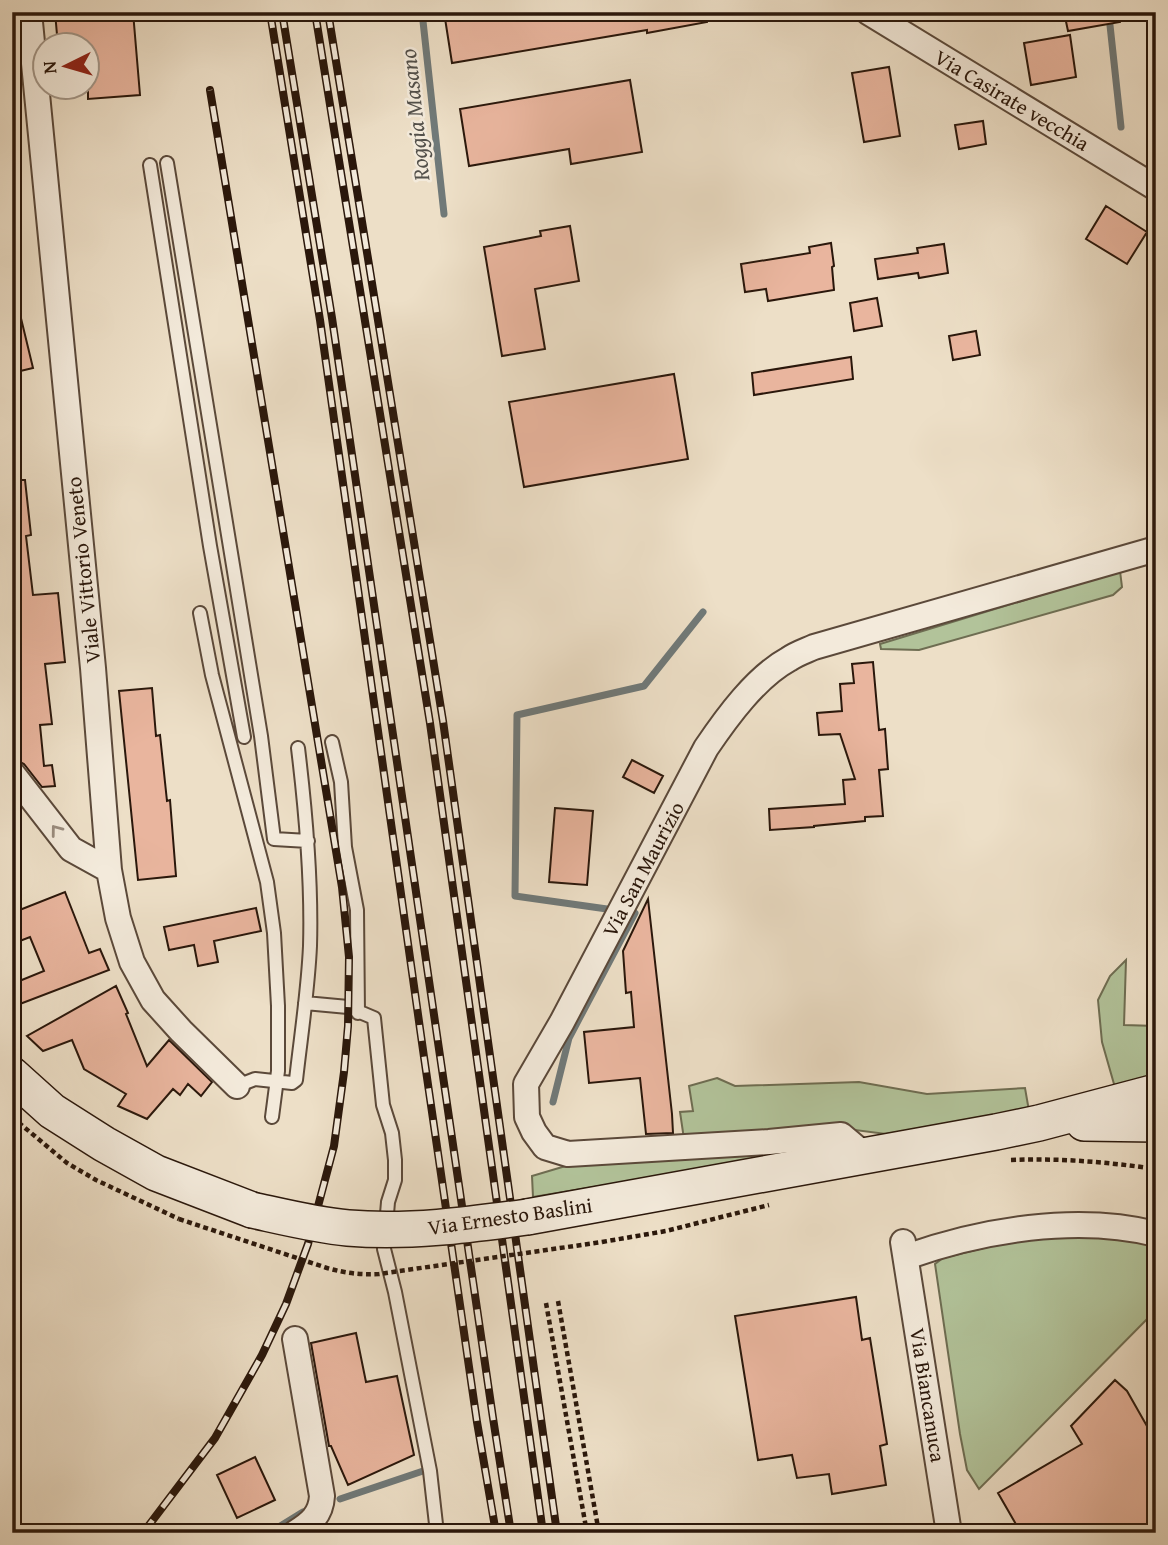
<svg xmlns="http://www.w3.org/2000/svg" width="1168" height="1545" font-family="'Gentium Book Plus',serif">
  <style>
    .green { fill: #b2c39a; stroke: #6e6d52; stroke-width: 2 }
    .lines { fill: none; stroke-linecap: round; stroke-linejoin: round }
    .stream { stroke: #707978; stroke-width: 7 }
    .building { fill: #e9b59e; stroke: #2a170b; stroke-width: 2 }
    .service-casing { stroke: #5b493a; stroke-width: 16 }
    .minor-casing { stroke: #5b493a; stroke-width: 28 }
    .secondary-casing { stroke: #2a170b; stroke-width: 38 }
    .path { stroke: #2a170b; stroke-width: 4.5; stroke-dasharray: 5 3.5; stroke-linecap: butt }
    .service { stroke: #f3eadb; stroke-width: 12 }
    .minor { stroke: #f3eadb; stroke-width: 24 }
    .secondary { stroke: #f3eadb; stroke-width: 35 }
    .rail-casing { stroke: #2a170b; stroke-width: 8 }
    .rail { stroke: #f3eadb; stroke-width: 5; stroke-dasharray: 16; stroke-linecap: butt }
    .secondary-bridge-casing { stroke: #2a170b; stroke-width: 38; stroke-linecap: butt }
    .path-bridge { stroke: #2a170b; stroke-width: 4.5; stroke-dasharray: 5 3.5; stroke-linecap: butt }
    .secondary-bridge { stroke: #f3eadb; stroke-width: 35 }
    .oneway { stroke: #998b7d }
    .labels { text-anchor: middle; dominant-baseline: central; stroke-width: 5; stroke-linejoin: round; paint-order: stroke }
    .street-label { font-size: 21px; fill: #2a170b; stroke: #f3eadb }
    .water-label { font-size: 23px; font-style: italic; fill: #53504a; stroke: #f3eadb }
  </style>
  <rect width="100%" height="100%" fill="#eddfc7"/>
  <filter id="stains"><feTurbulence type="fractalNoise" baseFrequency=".00286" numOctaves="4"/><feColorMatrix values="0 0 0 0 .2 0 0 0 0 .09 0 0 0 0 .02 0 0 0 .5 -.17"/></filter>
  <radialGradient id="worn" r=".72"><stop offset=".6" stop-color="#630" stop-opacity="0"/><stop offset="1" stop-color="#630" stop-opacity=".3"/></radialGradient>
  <path class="green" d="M 1120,571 L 1122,587 L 1113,595 L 919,650 L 881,649 L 880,644 Z
    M 1126,960 L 1124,1025 L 1156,1026 L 1156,1078 L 1116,1091 L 1102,1042 L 1098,1000 L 1110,976 Z
    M 717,1078 L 735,1086 L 859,1082 L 927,1094 L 1025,1088 L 1029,1111 L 886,1134 L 840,1128 L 831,1148 L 533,1197 L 532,1176 L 569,1165 L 684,1139 L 680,1112 L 693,1111 L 689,1086 Z
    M 1082,1234 L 1156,1245 L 1156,1310 L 979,1489 L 967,1470 L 960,1434 L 935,1264 L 943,1258 L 1008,1242 Z"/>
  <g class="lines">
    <path class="stream" d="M 422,12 L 444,214
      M 1109,16 L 1121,127
      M 607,909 L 515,896 L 517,715 L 644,686 L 703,612
      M 553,1102 L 569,1038 L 635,913 L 633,913
      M 340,1499 L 426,1470
      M 269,1533 L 303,1512"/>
  </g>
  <path class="building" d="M 55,12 L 133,12 L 140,95 L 88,99 L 88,46 L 58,46 Z
    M 444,12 L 706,12 L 707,22 L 647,33 L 647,30 L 452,63 Z
    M 1064,12 L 1120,12 L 1120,22 L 1068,31 Z
    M 1070,35 L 1076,77 L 1031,85 L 1024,43 Z
    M 889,67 L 900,136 L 864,142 L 852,73 Z
    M 630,80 L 642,152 L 571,164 L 569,149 L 469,166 L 460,109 Z
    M 983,121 L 986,144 L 959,149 L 955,125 Z
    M 1106,206 L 1147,232 L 1127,264 L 1086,239 Z
    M 570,226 L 579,281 L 535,289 L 545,349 L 502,356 L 484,247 L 541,236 L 540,231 Z
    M 831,243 L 834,266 L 832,267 L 834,290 L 768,301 L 766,289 L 745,292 L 741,264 L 810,253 L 809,247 Z
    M 944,244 L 948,273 L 919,278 L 918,273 L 878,279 L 875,259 L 918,253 L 917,248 Z
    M 877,298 L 882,326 L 854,331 L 850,303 Z
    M 12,310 L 19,310 L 33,368 L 12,373 Z
    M 976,331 L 980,355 L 953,360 L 949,336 Z
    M 851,357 L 853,379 L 754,395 L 752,373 Z
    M 674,374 L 688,459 L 524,487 L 509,402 Z
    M 12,480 L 25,480 L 31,535 L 26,536 L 33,595 L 58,593 L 65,662 L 45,664 L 52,724 L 40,725 L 44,766 L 52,765 L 55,786 L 42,787 L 24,764 L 14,759 L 12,741 L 16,741 L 12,708 Z
    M 873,662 L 879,730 L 885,729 L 888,769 L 879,770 L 883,816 L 865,817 L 865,821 L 814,826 L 814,827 L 770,830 L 769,809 L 845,804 L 843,780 L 855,779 L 840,734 L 819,735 L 817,713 L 842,711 L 840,684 L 854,683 L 852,664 Z
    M 152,688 L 156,736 L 160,735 L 167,801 L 170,800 L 176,876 L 138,880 L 119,691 Z
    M 632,760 L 663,776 L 654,793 L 623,777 Z
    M 555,808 L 593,811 L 587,885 L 549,882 Z
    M 65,892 L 89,953 L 100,949 L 109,970 L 12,1007 L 12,984 L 44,971 L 30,937 L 12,944 L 12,913 Z
    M 648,899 L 672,1114 L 673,1133 L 646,1134 L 640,1078 L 589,1083 L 584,1032 L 634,1027 L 631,992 L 626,993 L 623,951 Z
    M 256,908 L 261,931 L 214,941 L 218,962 L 198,966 L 194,945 L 169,950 L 164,927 Z
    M 116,986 L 128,1013 L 126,1014 L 147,1066 L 169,1040 L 212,1082 L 201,1096 L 188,1084 L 180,1095 L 173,1089 L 147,1119 L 118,1106 L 126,1094 L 84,1069 L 72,1040 L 43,1051 L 27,1036 Z
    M 856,1297 L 862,1340 L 870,1338 L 887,1444 L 880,1446 L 886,1485 L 832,1494 L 829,1474 L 797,1478 L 792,1455 L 758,1460 L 735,1316 Z
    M 356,1333 L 366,1382 L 397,1376 L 414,1455 L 348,1485 L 331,1446 L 329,1446 L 311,1343 Z
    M 1115,1380 L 1127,1391 L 1156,1442 L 1156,1528 L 1147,1533 L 1021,1533 L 998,1493 L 1082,1444 L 1071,1426 Z
    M 255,1457 L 275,1500 L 237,1518 L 217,1475 Z"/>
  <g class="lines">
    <g class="service-casing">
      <path id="service" d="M 167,163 L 261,736 L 274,839 L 308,841
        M 150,165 L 210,546 L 244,737
        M 200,613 L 212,675 L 267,882 L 274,933 L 278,1006 L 278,1071 L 272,1117
        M 332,742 L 341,782 L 345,847 L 357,910 L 358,1013
        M 305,1003 L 348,1007 L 374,1018 L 383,1105 L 392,1133 L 395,1160 L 395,1180 L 388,1202 L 384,1249 L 395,1292 L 430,1471 L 437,1533
        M 237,1086 L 255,1079 L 292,1083 L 296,1080 C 301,1035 308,991 310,946 C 312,880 306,814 298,748"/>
    </g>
    <g class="minor-casing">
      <path id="minor" d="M 29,12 L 93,668 L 109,870 L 118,918 L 132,962 L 153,1000 L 181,1031 L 237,1086
        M 868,12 L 1156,188
        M 12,773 L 71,849 L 109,870
        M 866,1156 L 841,1135 L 769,1142 L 568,1154 L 545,1147 L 534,1132 L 527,1117 L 526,1084 L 562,1022 L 706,748 C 727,717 756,677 789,659 C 796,654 805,651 814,647 L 1156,549
        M 903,1242 L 949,1533
        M 906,1257 C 981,1230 1077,1214 1156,1234
        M 295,1339 L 322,1496 C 321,1515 310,1524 295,1533"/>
    </g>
    <g class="secondary-casing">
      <path id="secondary" d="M 12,1075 L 52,1111 L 104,1144 L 156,1173 L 252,1210
        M 1084,1123 L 1156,1124
        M 527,1217 L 996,1132 L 1039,1123 L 1156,1092"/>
    </g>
    <path class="path" d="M 12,1117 L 67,1163 L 96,1180 L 179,1219
      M 1011,1160 C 1060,1158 1107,1162 1156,1169
      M 602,1242 L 666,1231 L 769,1205
      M 558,1301 L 599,1533
      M 546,1303 L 587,1533"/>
    <use href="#service" class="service"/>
    <use href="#minor" class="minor"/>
    <use href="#secondary" class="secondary"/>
    <g class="rail-casing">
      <path id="rail" d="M 270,12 L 320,320 L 424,1057 L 477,1422 L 496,1533
        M 282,12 L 332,318 L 493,1418 L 511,1533
        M 315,12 L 430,723 L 543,1533
        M 328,12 L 443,721 L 557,1533
        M 143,1533 L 215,1438 L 262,1355 L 286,1304 L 308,1244 L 334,1146 L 344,1072 L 348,1026 L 349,957 L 342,887 L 210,90"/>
    </g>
    <use href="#rail" class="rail"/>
    <g class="secondary-bridge-casing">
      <path id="secondary-bridge" d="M 252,1210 C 284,1217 316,1225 348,1228 C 408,1233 468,1225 527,1217"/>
    </g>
    <path class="path-bridge" d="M 179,1219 L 327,1268 C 345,1273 360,1275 379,1274 L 602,1242"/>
    <use href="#secondary-bridge" class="secondary-bridge"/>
  </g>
  <defs><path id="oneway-chevron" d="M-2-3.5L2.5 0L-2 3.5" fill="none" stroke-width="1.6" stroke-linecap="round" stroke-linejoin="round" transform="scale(1.75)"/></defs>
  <use class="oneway" href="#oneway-chevron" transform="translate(56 830) rotate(-127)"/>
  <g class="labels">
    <g class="street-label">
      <text transform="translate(1012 100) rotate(31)">Via Casirate vecchia</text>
      <text transform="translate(83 570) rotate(-96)">Viale Vittorio Veneto</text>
      <text transform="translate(643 869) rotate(-62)">Via San Maurizio</text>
      <text transform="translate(510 1216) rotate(-8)">Via Ernesto Baslini</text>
      <text transform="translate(928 1395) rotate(81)">Via Biancanuca</text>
    </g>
    <g class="water-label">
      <text transform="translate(414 115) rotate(-96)">Roggia Masano</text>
    </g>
  </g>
  <rect width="1168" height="1545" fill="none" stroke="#eddfc7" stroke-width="42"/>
  <rect x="14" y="14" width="1140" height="1517" fill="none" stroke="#2a170b" stroke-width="3.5"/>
  <rect x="21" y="21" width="1126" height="1503" fill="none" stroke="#2a170b" stroke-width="2"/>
  <g transform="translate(66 66) rotate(265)"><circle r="33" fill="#f3eadb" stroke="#a39688" stroke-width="2"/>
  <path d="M0-5L12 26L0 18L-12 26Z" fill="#8f2418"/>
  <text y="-10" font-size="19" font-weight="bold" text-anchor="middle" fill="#2a170b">N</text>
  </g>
  <rect width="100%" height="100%" filter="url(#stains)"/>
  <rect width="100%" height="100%" fill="url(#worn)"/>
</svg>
